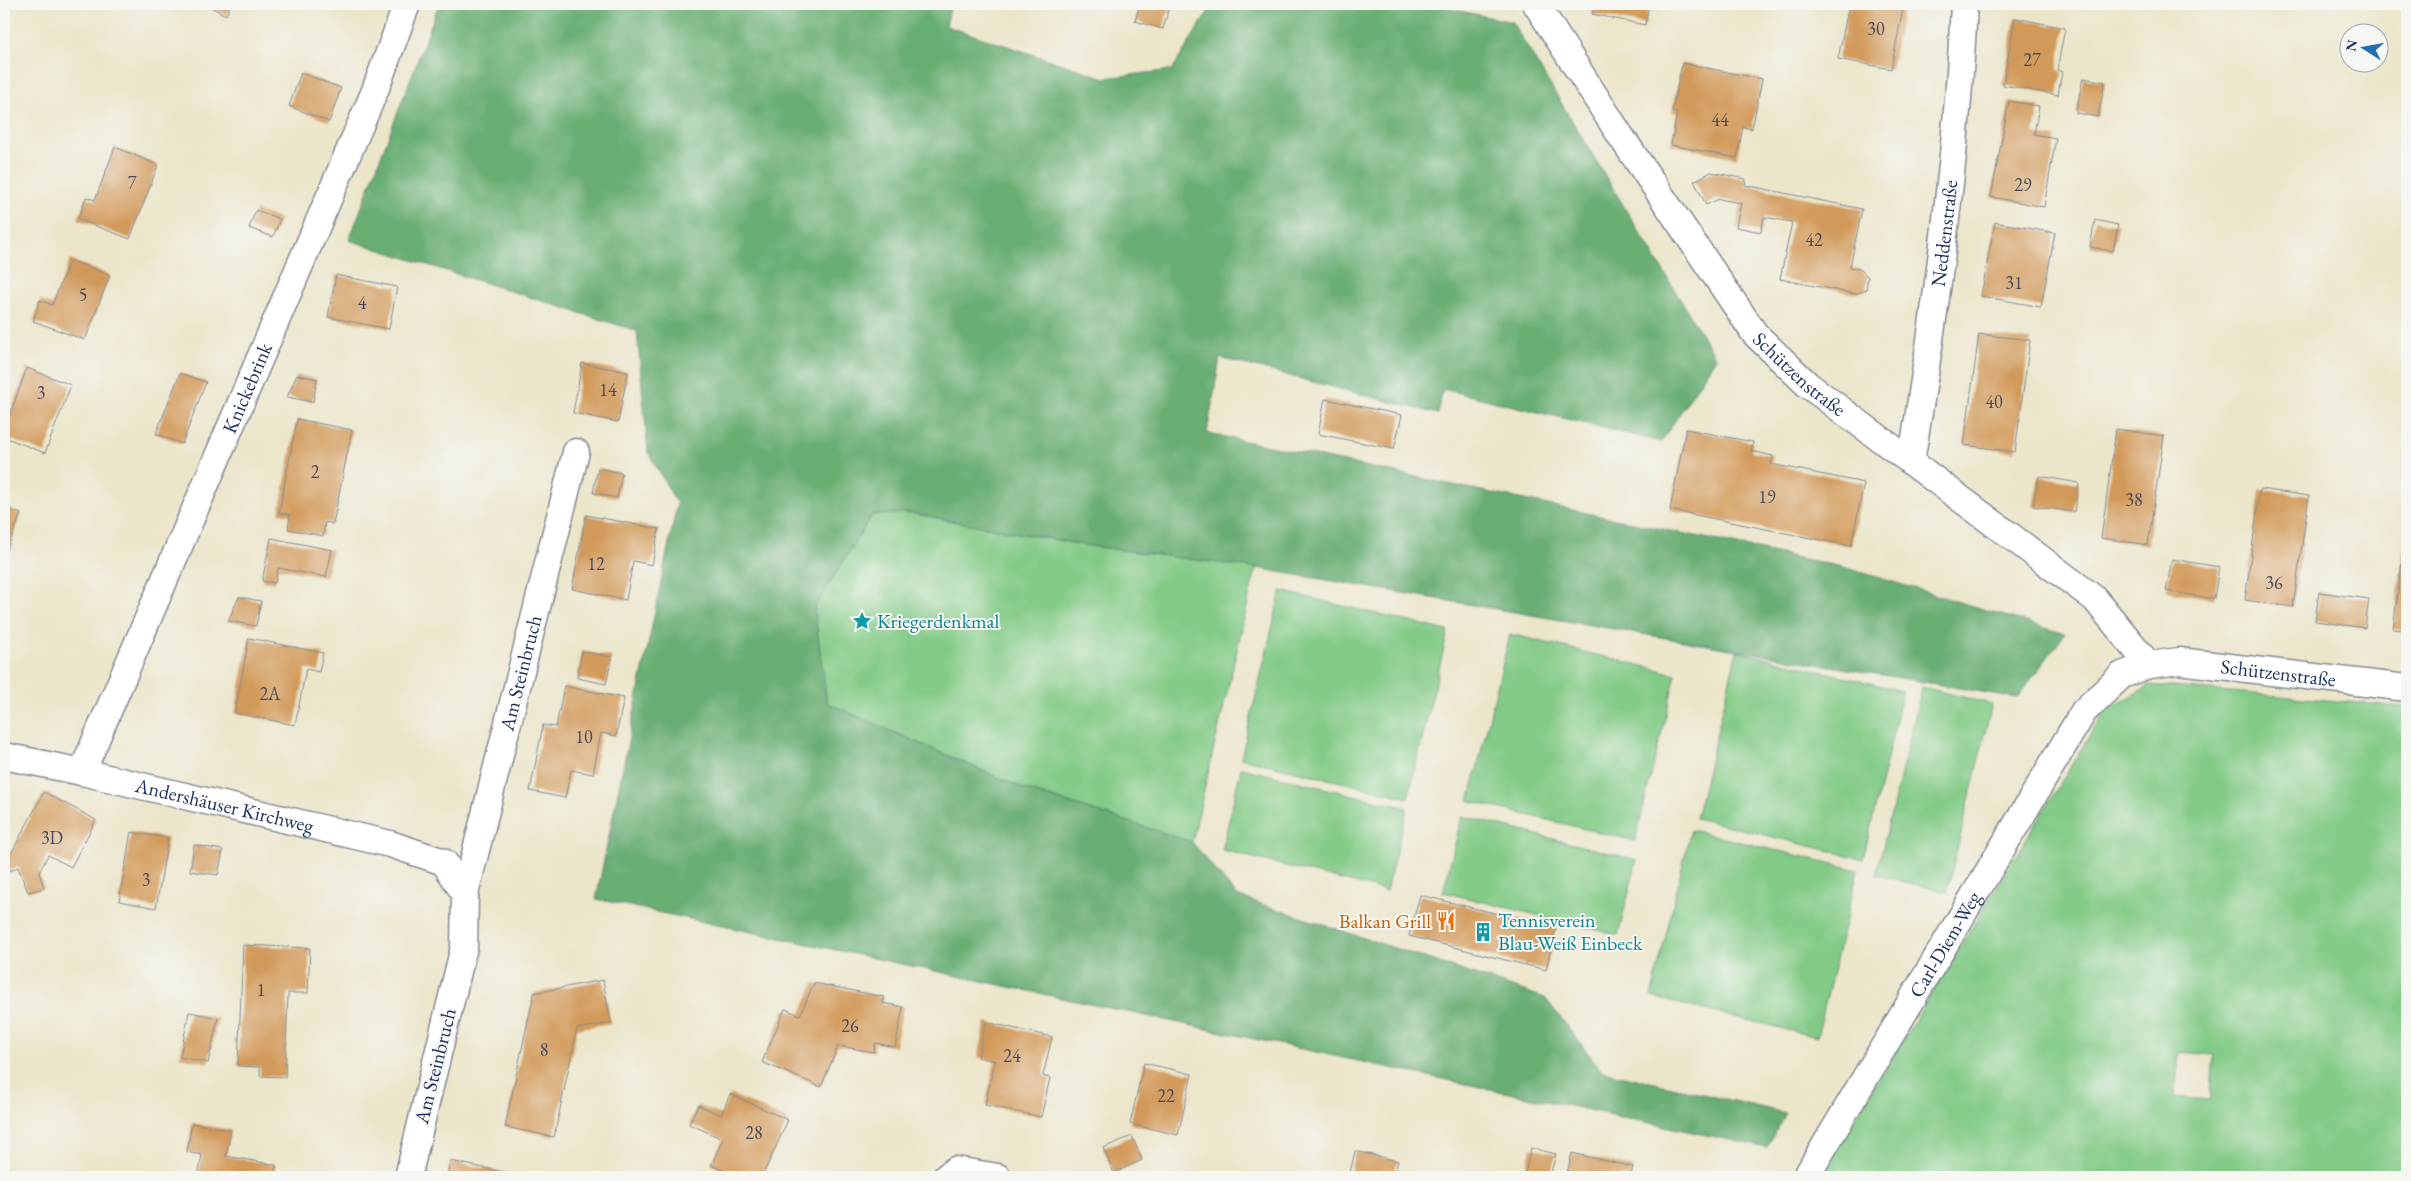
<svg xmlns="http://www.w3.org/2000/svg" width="2411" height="1181" font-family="'EB Garamond',serif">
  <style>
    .green { fill: #82ca86; stroke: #4e7c72; fill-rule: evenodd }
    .forest { fill: #69ae73; stroke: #426e68 }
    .building { fill: #d29a5a }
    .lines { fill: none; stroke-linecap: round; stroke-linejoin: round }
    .minor-casing { stroke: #838a94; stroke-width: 29 }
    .minor { stroke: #fff; stroke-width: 26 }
    .labels { text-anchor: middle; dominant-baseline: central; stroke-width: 4; stroke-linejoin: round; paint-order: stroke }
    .number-label { font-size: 18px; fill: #494a5d }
    .street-label { font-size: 20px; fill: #1b2f5e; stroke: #f6f6f2 }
    .culture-label { font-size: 20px; fill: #0d838f; stroke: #f6f6f2; text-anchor: start }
    .food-label { font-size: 20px; fill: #c56008; stroke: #f6f6f2; text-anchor: end }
  </style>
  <rect width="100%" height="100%" fill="#f6f6f2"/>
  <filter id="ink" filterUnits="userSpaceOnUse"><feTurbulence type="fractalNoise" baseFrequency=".02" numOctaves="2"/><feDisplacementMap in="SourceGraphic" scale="10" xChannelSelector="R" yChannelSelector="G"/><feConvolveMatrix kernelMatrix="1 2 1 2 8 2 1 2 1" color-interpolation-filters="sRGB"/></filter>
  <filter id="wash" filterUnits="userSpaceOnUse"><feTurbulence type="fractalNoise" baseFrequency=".0096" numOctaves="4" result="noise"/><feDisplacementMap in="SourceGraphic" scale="20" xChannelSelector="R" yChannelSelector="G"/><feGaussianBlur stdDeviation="1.12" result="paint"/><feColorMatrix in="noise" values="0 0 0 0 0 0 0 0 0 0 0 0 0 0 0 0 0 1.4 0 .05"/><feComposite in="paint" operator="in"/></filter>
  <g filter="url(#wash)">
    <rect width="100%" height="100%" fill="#ebe5c9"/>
    <path class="green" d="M 910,513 L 1084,545 L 1256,568 L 1192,842 L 1027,790 L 827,703 L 814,608 L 872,515 Z
      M 1281,591 L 1448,631 L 1408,798 L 1241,758 Z
      M 1510,634 L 1676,674 L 1635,841 L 1469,801 Z
      M 1737,651 L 1903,691 L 1863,859 L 1696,818 Z
      M 2150,685 L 2407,707 L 2407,1177 L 1819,1177 L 2104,712 ZM 2179,1052 L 2214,1055 L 2210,1100 L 2175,1097 Z
      M 1922,687 L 1992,704 L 1947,892 L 1876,875 Z
      M 1241,768 L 1407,808 L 1386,891 L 1222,850 Z
      M 1462,816 L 1637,860 L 1618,935 L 1443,892 Z
      M 1691,830 L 1858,870 L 1817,1037 L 1651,997 Z"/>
    <path class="forest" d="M 439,4 L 951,4 L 946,26 L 1105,78 L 1172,70 L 1213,4 L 1428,4 L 1512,22 L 1716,358 L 1661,442 L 1443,389 L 1438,414 L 1220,358 L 1207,433 L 1847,568 L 2065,634 L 2017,698 L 1256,568 L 1084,545 L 910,513 L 872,515 L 814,608 L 827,703 L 1027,790 L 1192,842 L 1237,896 L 1545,998 L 1602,1071 L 1786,1113 L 1767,1148 L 596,899 L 677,504 L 648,452 L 637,331 L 349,240 Z"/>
    <g id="blocks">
      <path class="building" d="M 205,4 L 231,4 L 226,15 Z
        M 1140,4 L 1170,4 L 1163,29 L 1135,21 Z
        M 1594,4 L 1649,4 L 1645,25 L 1592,14 Z
        M 1849,4 L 1872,6 L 1872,4 L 1904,4 L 1891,69 L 1838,59 Z
        M 2015,18 L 2065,28 L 2057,70 L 2062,72 L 2058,95 L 2003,85 Z
        M 1682,63 L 1762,79 L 1752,129 L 1743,127 L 1737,158 L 1671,145 L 1677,113 L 1672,112 Z
        M 301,73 L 341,88 L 329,122 L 289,106 Z
        M 2083,78 L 2105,82 L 2098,117 L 2076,113 Z
        M 2009,101 L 2039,106 L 2034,134 L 2056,138 L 2044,207 L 1991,197 Z
        M 115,147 L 158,165 L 130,239 L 78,219 L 86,197 L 95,200 Z
        M 1711,172 L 1746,179 L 1745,185 L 1862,209 L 1850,267 L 1860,269 L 1868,277 L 1866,290 L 1855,294 L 1780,279 L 1792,222 L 1764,217 L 1761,232 L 1736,227 L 1741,203 L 1719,199 L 1706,205 L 1694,181 Z
        M 256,210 L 280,219 L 273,237 L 249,228 Z
        M 2095,220 L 2118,225 L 2113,251 L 2090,247 Z
        M 1995,222 L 2055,233 L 2041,307 L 1981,296 Z
        M 70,260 L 110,275 L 85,340 L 33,321 L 40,300 L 52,305 Z
        M 336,275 L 397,287 L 389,329 L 328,317 Z
        M 1979,334 L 2030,340 L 2015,452 L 1964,445 Z
        M 582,363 L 628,372 L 618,422 L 573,413 Z
        M 27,368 L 71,385 L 45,453 L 4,437 L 4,430 Z
        M 180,373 L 206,382 L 182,444 L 156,434 Z
        M 297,375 L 317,379 L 313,402 L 287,397 Z
        M 1325,399 L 1402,415 L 1394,449 L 1318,434 Z
        M 297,419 L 352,430 L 333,524 L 325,522 L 323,536 L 288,529 L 290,515 L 279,513 Z
        M 1686,429 L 1753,442 L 1751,451 L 1773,456 L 1771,464 L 1864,483 L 1851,546 L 1670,510 Z
        M 2116,429 L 2164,436 L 2148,545 L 2101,538 Z
        M 2406,447 L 2407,447 L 2407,478 L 2401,477 Z
        M 598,468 L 622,473 L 617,498 L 593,493 Z
        M 2039,476 L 2079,483 L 2074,512 L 2033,506 Z
        M 2260,489 L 2309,496 L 2293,607 L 2245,600 Z
        M 4,507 L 21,514 L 4,557 Z
        M 586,515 L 659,529 L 652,565 L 633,561 L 626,600 L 572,589 Z
        M 2406,532 L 2407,533 L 2407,630 L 2393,629 Z
        M 271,538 L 332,550 L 326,577 L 278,568 L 275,583 L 262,581 Z
        M 2172,559 L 2219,567 L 2214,599 L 2166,591 Z
        M 2319,592 L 2369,599 L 2365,628 L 2315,621 Z
        M 239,597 L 261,601 L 256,626 L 228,621 Z
        M 249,638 L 323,653 L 319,672 L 306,669 L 295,725 L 235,713 Z
        M 582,651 L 612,657 L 606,684 L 577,678 Z
        M 564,686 L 624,698 L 616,736 L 601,733 L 593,774 L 571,770 L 565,798 L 530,791 L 543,725 L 556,727 Z
        M 44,792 L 96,820 L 71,867 L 48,855 L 39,873 L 44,888 L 28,892 L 18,867 L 10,871 L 4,856 L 12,852 Z
        M 131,832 L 168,838 L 156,908 L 119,901 Z
        M 194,845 L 223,850 L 218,875 L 190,871 Z
        M 1420,895 L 1556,928 L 1546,970 L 1409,936 Z
        M 243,945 L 310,948 L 308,993 L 288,993 L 285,1077 L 260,1076 L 260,1067 L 238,1066 Z
        M 603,980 L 611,1023 L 577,1029 L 554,1137 L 505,1127 L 534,993 Z
        M 814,983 L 884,997 L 883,1003 L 903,1007 L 895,1047 L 875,1043 L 874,1052 L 838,1046 L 821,1087 L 762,1062 L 785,1009 L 800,1015 Z
        M 189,1012 L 218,1018 L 208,1063 L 180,1057 Z
        M 986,1022 L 1052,1037 L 1043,1076 L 1050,1078 L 1041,1117 L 985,1105 L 995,1061 L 978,1057 Z
        M 1144,1063 L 1192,1074 L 1178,1135 L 1130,1124 Z
        M 730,1094 L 788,1120 L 762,1177 L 739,1177 L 711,1165 L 723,1139 L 689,1124 L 698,1105 L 721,1115 Z
        M 192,1123 L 231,1130 L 226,1156 L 276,1165 L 274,1177 L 198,1177 L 202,1155 L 187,1152 Z
        M 1132,1136 L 1142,1160 L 1114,1173 L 1103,1148 Z
        M 1531,1148 L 1556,1154 L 1550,1177 L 1524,1177 Z
        M 1355,1151 L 1398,1161 L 1394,1177 L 1349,1177 Z
        M 1572,1153 L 1633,1167 L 1630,1177 L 1566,1177 Z
        M 450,1161 L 522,1176 L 522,1177 L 447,1177 Z"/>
    </g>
  </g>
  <g filter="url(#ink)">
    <use href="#blocks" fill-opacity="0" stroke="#838a94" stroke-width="1"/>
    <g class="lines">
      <g class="minor-casing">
        <g id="minor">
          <path id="s1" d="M 1536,4 L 1620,135 L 1755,334 L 1808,385 L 2095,599 L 2149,665"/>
          <path id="s2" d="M 1911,462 C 1936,310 1957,158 1964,4"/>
          <path id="s3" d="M 4,756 L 82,772 L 390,844 L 444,862 L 465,894 L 464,947 L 408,1177"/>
          <path id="s4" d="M 82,772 L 374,93 L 407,4"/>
          <path id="s5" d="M 465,894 L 576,452"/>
          <path d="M 946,1177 L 955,1170 L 998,1177"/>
          <path id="s6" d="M 1806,1177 L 2084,711 L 2122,675 L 2149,665 L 2179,661 L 2407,688"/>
        </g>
      </g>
      <use href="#minor" class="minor"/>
    </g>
  </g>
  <defs>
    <g id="sight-bare" transform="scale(1.5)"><path d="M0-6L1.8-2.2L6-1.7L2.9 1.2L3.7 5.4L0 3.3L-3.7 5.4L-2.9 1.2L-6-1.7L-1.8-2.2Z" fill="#0f9aa8" stroke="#f6f6f2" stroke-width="2.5" paint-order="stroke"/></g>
    <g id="restaurant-bare" transform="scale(1.5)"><path d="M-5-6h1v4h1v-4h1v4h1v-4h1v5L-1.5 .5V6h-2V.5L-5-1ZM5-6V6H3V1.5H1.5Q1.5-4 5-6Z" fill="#e8710a" stroke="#f6f6f2" stroke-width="2.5" paint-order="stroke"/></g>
    <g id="building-bare" transform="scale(1.5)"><path d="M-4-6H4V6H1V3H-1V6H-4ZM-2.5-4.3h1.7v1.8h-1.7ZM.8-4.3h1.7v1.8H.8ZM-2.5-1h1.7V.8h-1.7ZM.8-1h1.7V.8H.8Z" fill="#0f9aa8" stroke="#f6f6f2" stroke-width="2.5" paint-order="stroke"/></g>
  </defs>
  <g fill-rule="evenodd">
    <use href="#sight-bare" x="862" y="621"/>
    <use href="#restaurant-bare" x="1446" y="921"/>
    <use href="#building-bare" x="1483" y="932"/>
  </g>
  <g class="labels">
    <g class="number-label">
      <text x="1876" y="28">30</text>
      <text x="2032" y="59">27</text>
      <text x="1720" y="119">44</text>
      <text x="132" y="182">7</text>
      <text x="2023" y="184">29</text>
      <text x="1814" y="239">42</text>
      <text x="2014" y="282">31</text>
      <text x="83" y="294">5</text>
      <text x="362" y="302">4</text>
      <text x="608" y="389">14</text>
      <text x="41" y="392">3</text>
      <text x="1994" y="401">40</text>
      <text x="315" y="471">2</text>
      <text x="1767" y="496">19</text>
      <text x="2134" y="499">38</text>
      <text x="596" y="563">12</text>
      <text x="2274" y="582">36</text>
      <text x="270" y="693">2A</text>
      <text x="584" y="736">10</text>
      <text x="52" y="837">3D</text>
      <text x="146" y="879">3</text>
      <text x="261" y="989">1</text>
      <text x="850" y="1025">26</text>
      <text x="544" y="1049">8</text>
      <text x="1012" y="1055">24</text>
      <text x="1166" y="1095">22</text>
      <text x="754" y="1132">28</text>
    </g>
    <g class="street-label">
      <text stroke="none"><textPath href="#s2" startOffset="231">Neddenstraße</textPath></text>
      <text stroke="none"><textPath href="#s1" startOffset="456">Schützenstraße</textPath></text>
      <text stroke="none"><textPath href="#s4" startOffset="418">Knickebrink</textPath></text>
      <text stroke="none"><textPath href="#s6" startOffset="754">Schützenstraße</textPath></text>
      <text stroke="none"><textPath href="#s5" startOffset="228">Am Steinbruch</textPath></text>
      <text stroke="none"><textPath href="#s3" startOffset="226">Andershäuser Kirchweg</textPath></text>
      <text stroke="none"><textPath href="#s6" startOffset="271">Carl-Diem-Weg</textPath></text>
      <text transform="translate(435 1066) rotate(-76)">Am Steinbruch</text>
    </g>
    <g class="culture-label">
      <text x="877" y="621">Kriegerdenkmal</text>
      <text x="1498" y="920">Tennisverein<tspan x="1498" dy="23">Blau-Weiß Einbeck</tspan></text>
    </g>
    <g class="food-label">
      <text x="1431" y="921">Balkan Grill</text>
    </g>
  </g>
  <rect width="2411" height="1181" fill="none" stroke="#f6f6f2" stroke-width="20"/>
  <g transform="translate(2364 48) rotate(281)"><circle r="24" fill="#f6f6f2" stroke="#9ea6b7"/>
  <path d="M0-4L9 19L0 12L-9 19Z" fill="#1f6fb2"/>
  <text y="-8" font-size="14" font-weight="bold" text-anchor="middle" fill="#1b2f5e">N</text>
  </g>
</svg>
